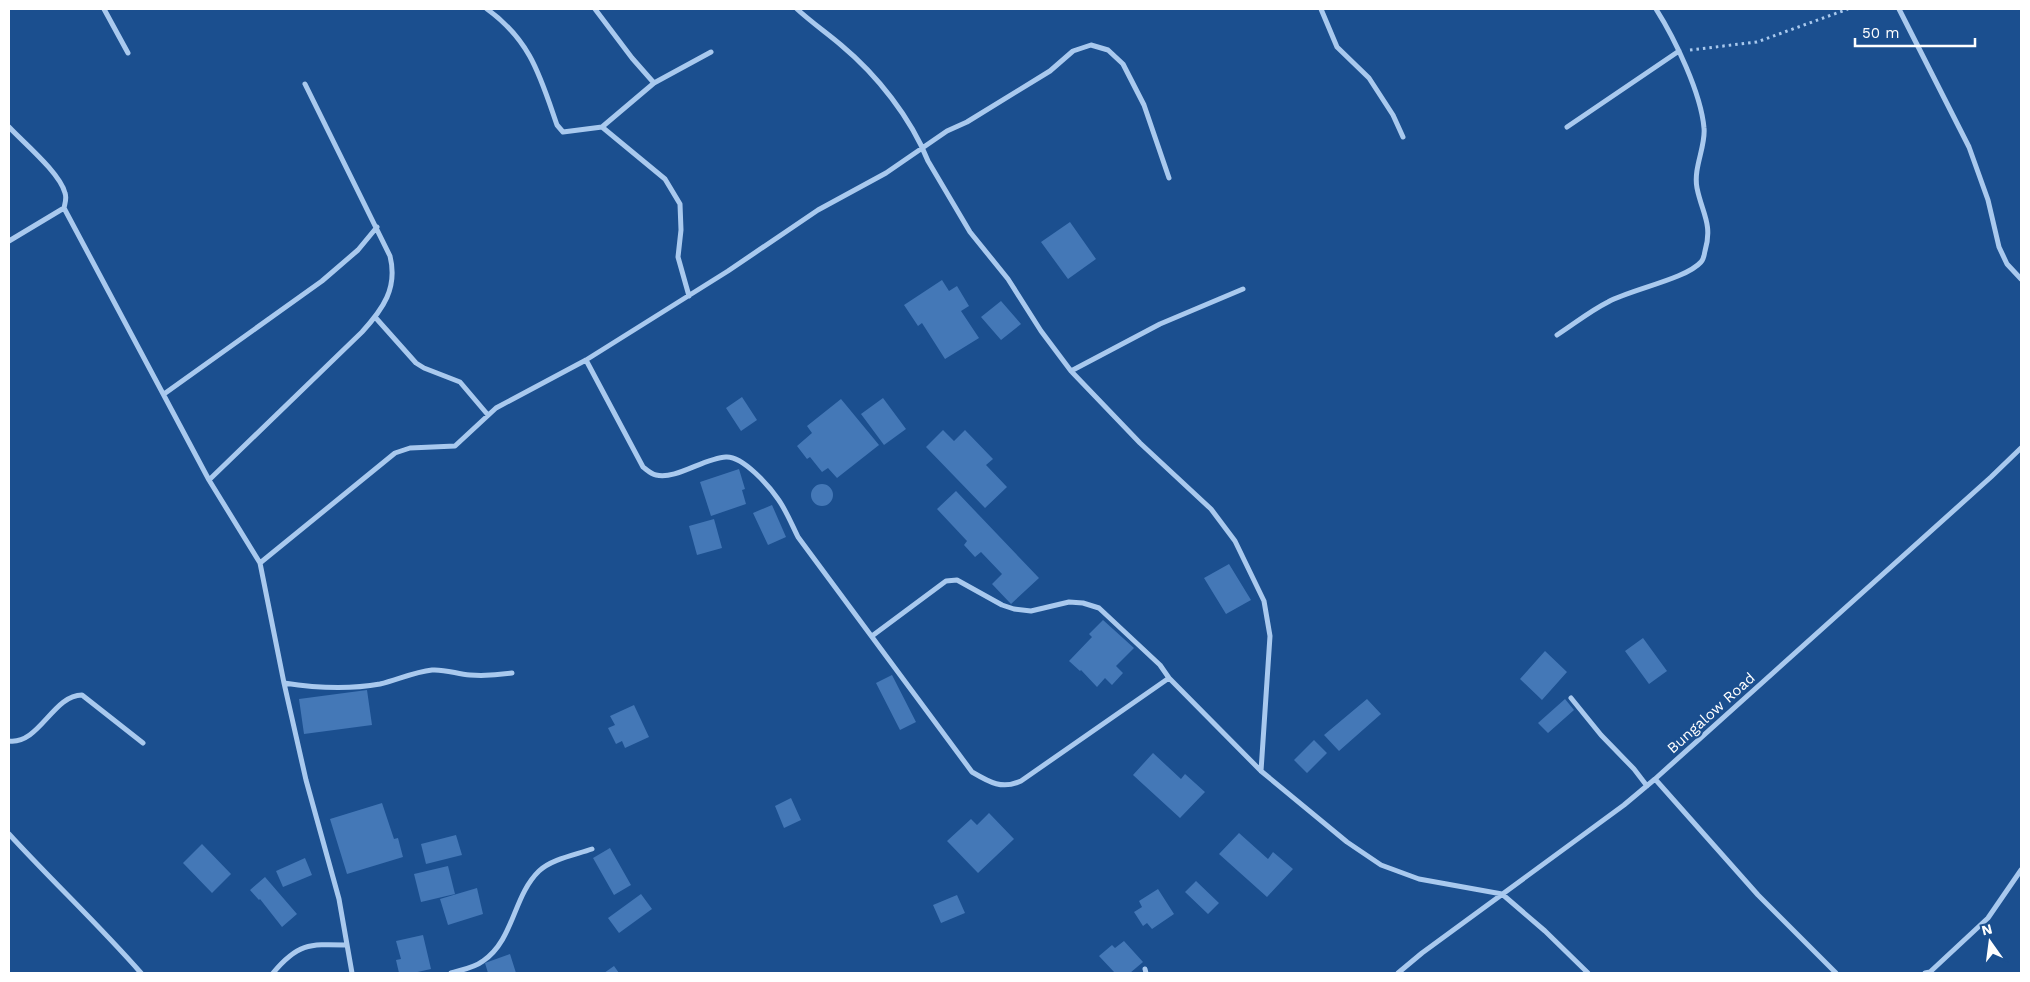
<svg xmlns="http://www.w3.org/2000/svg" width="2030" height="982" font-family="'Work Sans',sans-serif">
  <style>
    .building { fill: #4478b7 }
    .lines { fill: none; stroke-linecap: round; stroke-linejoin: round }
    .path { stroke: #a9c9ee; stroke-width: 3; stroke-dasharray: 2.5 4; stroke-linecap: butt }
    .street { stroke: #a9c9ee; stroke-width: 5 }
    .labels { text-anchor: middle; dominant-baseline: central; stroke-width: 4.5; stroke-linejoin: round; paint-order: stroke }
    .street-label { font-size: 15px; fill: #fff; stroke: #1b4f8f }
  </style>
  <rect width="100%" height="100%" fill="#1b4f8f"/>
  <path class="building" d="M 1070,222 L 1096,259 L 1068,279 L 1041,242 Z
    M 942,280 L 949,291 L 957,286 L 969,306 L 961,311 L 979,338 L 945,359 L 922,323 L 918,326 L 904,305 Z
    M 1001,301 L 1021,324 L 1001,340 L 981,317 Z
    M 742,397 L 757,420 L 741,431 L 726,408 Z
    M 883,398 L 906,429 L 884,445 L 861,414 Z
    M 841,399 L 879,445 L 837,478 L 828,468 L 822,472 L 810,457 L 807,459 L 797,446 L 812,433 L 807,426 Z
    M 943,430 L 954,441 L 965,430 L 993,459 L 986,465 L 1007,487 L 985,508 L 926,447 Z
    M 739,469 L 745,489 L 742,490 L 746,504 L 711,516 L 700,482 Z
    M811 495a11 11 0 1 1 22 0a11 11 0 1 1-22 0Z
    M 956,491 L 1039,578 L 1011,604 L 992,584 L 1002,574 L 981,552 L 975,557 L 964,545 L 967,541 L 937,509 Z
    M 772,505 L 786,537 L 768,545 L 753,513 Z
    M 714,519 L 722,548 L 697,555 L 689,526 Z
    M 1229,564 L 1251,600 L 1226,614 L 1204,578 Z
    M 1103,620 L 1134,648 L 1116,666 L 1123,673 L 1112,685 L 1105,678 L 1097,687 L 1081,670 L 1080,671 L 1069,661 L 1092,637 L 1089,634 Z
    M 1643,638 L 1667,671 L 1649,684 L 1625,651 Z
    M 1545,651 L 1567,672 L 1542,700 L 1520,679 Z
    M 892,675 L 916,722 L 900,730 L 876,683 Z
    M 367,690 L 372,725 L 304,734 L 299,699 Z
    M 1367,699 L 1381,714 L 1339,751 L 1324,735 Z
    M 1565,699 L 1574,710 L 1548,733 L 1538,723 Z
    M 634,705 L 649,737 L 625,748 L 622,741 L 616,744 L 608,728 L 615,725 L 610,716 Z
    M 1314,740 L 1327,753 L 1307,773 L 1294,760 Z
    M 1153,753 L 1181,779 L 1185,774 L 1205,792 L 1180,818 L 1133,775 Z
    M 791,798 L 801,820 L 784,828 L 775,806 Z
    M 382,803 L 394,839 L 398,838 L 403,857 L 347,874 L 330,819 Z
    M 989,813 L 1014,839 L 978,873 L 947,841 L 971,819 L 977,825 Z
    M 1239,833 L 1268,859 L 1273,852 L 1293,869 L 1267,897 L 1219,854 Z
    M 456,835 L 462,855 L 426,864 L 421,844 Z
    M 202,844 L 231,874 L 212,893 L 183,863 Z
    M 610,848 L 631,885 L 614,895 L 593,858 Z
    M 305,858 L 312,875 L 283,887 L 276,871 Z
    M 448,866 L 455,894 L 421,902 L 414,874 Z
    M 265,877 L 297,914 L 282,927 L 260,899 L 259,900 L 250,890 Z
    M 1196,881 L 1219,903 L 1208,914 L 1185,892 Z
    M 477,888 L 483,914 L 448,925 L 440,899 Z
    M 1158,889 L 1174,914 L 1152,929 L 1147,923 L 1143,926 L 1134,912 L 1142,907 L 1139,901 Z
    M 641,894 L 652,909 L 619,933 L 608,918 Z
    M 957,895 L 965,913 L 941,923 L 933,905 Z
    M 423,935 L 431,969 L 413,973 L 399,973 L 396,960 L 401,959 L 396,941 Z
    M 1124,941 L 1143,962 L 1130,973 L 1115,973 L 1099,956 L 1112,945 L 1115,948 Z
    M 510,954 L 516,973 L 488,973 L 485,963 Z
    M 614,966 L 619,973 L 604,973 Z"/>
  <g class="lines">
    <path class="path" d="M 1690,50 L 1757,42 L 1848,9"/>
    <path class="street" d="M 104,9 L 128,53
      M 487,9 C 531,41 540,76 557,125 L 563,132 L 602,127 L 654,83 L 632,58 L 595,9
      M 797,9 C 811,22 827,33 841,45 C 877,75 911,118 928,161 L 970,232 L 1008,279 L 1041,331 L 1071,371 L 1140,443 L 1211,509 L 1235,541 L 1264,601 L 1270,636 L 1261,771
      M 1321,9 L 1337,47 L 1369,78 L 1393,115 L 1403,137
      M 1899,9 L 1969,147 L 1988,200 L 1999,247 L 2007,264 L 2021,279
      M 654,83 L 711,52
      M 9,127 C 24,143 60,173 65,193 C 67,198 65,203 64,208 L 209,480 L 260,563 L 284,683 L 306,780 L 339,899 L 352,973
      M 602,127 L 665,179 L 680,204 L 681,230 L 678,257 L 689,296
      M 1567,127 L 1679,51
      M 9,241 L 64,208
      M 375,317 L 416,363 L 424,368 L 460,382 L 488,415
      M 1557,335 C 1574,324 1590,311 1608,302 C 1632,289 1686,279 1701,262 C 1704,259 1704,255 1705,251 C 1713,224 1702,213 1697,188 C 1693,168 1706,146 1704,128 C 1701,93 1675,39 1656,9
      M 586,360 L 643,467 C 647,470 651,474 656,475 C 676,480 704,458 726,457 C 743,456 769,486 778,499 C 786,510 792,525 798,537 L 972,772 C 989,782 1002,790 1021,781 L 1169,678 L 1261,771 L 1347,842 L 1381,865 L 1419,879 L 1502,894 L 1545,931 L 1588,973
      M 1071,371 L 1160,324 L 1243,289
      M 164,394 L 322,281 L 358,250 L 377,227
      M 209,480 L 362,332 C 383,309 398,288 390,256 L 305,84
      M 260,563 L 395,453 L 410,448 L 455,446 L 496,408 L 586,360 L 728,271 L 818,210 L 886,173 L 947,131 L 967,122 L 1050,71 L 1073,51 L 1091,45 L 1108,50 L 1123,64 L 1144,105 L 1169,178
      M 872,636 L 946,581 L 957,580 L 1002,605 L 1014,609 L 1031,611 L 1069,602 L 1083,603 L 1099,608 L 1160,665 L 1169,678
      M 284,683 C 316,688 347,690 380,684 C 397,680 414,672 432,670 C 445,669 457,674 470,675 C 484,676 498,675 512,673
      M 1571,698 L 1601,735 L 1634,769 L 1647,786
      M 9,741 C 39,745 53,695 82,695 L 143,743
      M 1655,779 L 1758,895 L 1836,973
      M 9,834 C 52,881 99,925 141,973
      M 1145,969 L 1146,973
      M 273,973 C 298,943 309,944 347,945
      M 451,973 C 461,970 474,968 483,961 C 514,940 513,896 539,871 C 552,859 575,855 592,849
      M 1398,973 L 1422,953 L 1624,805 L 1655,779 L 1991,477 L 2021,448
      M 1925,973 L 1930,972 L 1988,918 L 2021,870"/>
  </g>
  <g class="labels">
    <g class="street-label">
      <text transform="translate(1711 713) rotate(-42)">Bungalow Road</text>
    </g>
  </g>
  <rect width="2030" height="982" fill="none" stroke="#ffffff" stroke-width="20"/>
  <g transform="translate(1990 942) rotate(346)" stroke="#1b4f8f" stroke-width="4" paint-order="stroke">
  <path d="M0-4L9 19L0 12L-9 19Z" fill="#ffffff"/>
  <text y="-8" font-size="14" font-weight="bold" text-anchor="middle" fill="#ffffff">N</text>
  </g>
  <path d="M1855 38v8h120v-8" fill="none" stroke="#ffffff" stroke-width="2.5"/>
  <text x="1862" y="38" font-size="15" fill="#ffffff" stroke="#1b4f8f" stroke-width="4" paint-order="stroke">50 m</text>
</svg>
